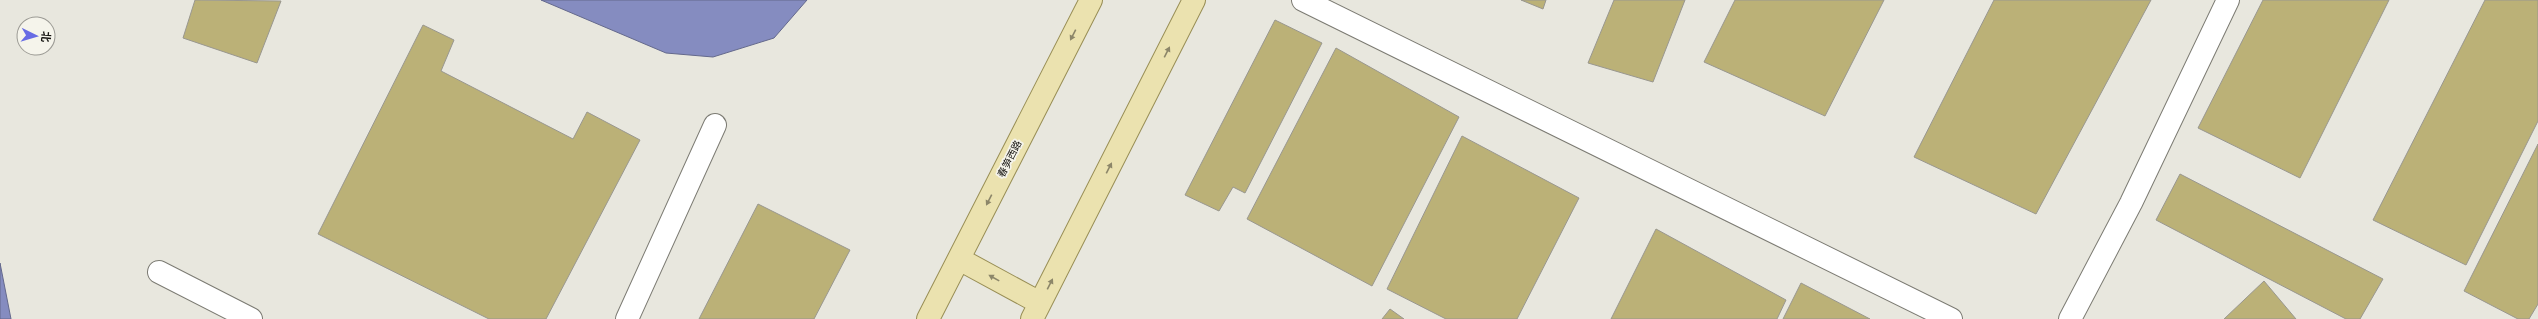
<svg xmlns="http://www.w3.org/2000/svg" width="2538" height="319" font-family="'Fira Sans Condensed','Noto Sans SC',sans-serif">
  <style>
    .water { fill: #858cc0; stroke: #64698c }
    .building { fill: #bbb177; stroke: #99978f }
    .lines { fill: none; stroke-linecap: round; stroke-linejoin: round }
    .minor-casing { stroke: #7c7b73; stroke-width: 24 }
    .major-casing { stroke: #988e55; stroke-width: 24 }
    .minor { stroke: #fff; stroke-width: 22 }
    .major { stroke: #ebe2af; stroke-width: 22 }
    .oneway { fill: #8c8669 }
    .labels { text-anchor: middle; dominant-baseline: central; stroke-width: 3.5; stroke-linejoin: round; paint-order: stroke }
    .street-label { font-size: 10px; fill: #171613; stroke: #f5f4eb }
  </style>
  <rect width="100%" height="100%" fill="#e8e7de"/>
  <path class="water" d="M 541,0 L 807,0 L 774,38 L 713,57 L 666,53 Z
    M 0,263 L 11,319 L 0,319 Z"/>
  <path class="building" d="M 195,0 L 281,1 L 257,63 L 183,38 Z
    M 1521,0 L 1546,0 L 1543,9 Z
    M 1614,0 L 1685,0 L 1653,82 L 1588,63 Z
    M 1735,0 L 1884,0 L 1825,116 L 1704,62 Z
    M 1994,0 L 2151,0 L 2036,214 L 1914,157 Z
    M 2263,0 L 2389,0 L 2300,178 L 2198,128 Z
    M 2485,0 L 2538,0 L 2538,121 L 2466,265 L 2373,220 Z
    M 1275,20 L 1322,43 L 1245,193 L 1233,187 L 1219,211 L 1185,195 Z
    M 423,25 L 454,40 L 441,71 L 573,139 L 587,112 L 640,140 L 546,319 L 489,319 L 318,234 Z
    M 1336,48 L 1459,117 L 1372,286 L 1247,219 Z
    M 1462,136 L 1579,198 L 1517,319 L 1446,319 L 1387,289 Z
    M 2538,144 L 2538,304 L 2529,319 L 2518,319 L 2464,291 Z
    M 2180,174 L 2383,279 L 2360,319 L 2346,319 L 2156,220 Z
    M 758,204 L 850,250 L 814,319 L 699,319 Z
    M 1656,229 L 1786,300 L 1777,319 L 1611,319 Z
    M 2264,281 L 2296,319 L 2224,319 Z
    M 1801,283 L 1870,319 L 1783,319 Z
    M 1390,309 L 1404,319 L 1382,319 Z"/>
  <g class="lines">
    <g class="minor-casing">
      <path id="minor" d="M 1303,0 L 1951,319
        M 159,272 L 251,319
        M 627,319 L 715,125
        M 2070,319 L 2131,203 L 2228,0"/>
    </g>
    <g class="major-casing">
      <path id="major" d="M 959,259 L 1040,303
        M 928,319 L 1091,0
        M 1032,319 L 1194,0"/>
    </g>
    <use href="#minor" class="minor"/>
    <use href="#major" class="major"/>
  </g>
  <defs><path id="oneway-solid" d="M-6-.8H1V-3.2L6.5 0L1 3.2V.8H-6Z"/></defs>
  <g class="oneway">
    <use href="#oneway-solid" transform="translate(1073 35) rotate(117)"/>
    <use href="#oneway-solid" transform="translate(1167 52) rotate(-63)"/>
    <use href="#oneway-solid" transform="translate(1109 168) rotate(-63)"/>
    <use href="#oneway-solid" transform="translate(989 200) rotate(117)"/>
    <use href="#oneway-solid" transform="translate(994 278) rotate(-151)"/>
    <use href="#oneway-solid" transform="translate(1050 284) rotate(-63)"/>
  </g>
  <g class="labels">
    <g class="street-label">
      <text transform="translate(1010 159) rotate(-63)">春笋西路</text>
    </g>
  </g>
  <g transform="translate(36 36) rotate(95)"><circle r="19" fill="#f5f4eb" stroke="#9c9b95"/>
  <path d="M0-3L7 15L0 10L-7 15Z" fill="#676be4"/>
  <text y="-6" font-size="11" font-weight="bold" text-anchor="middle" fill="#171613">北</text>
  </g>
</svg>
